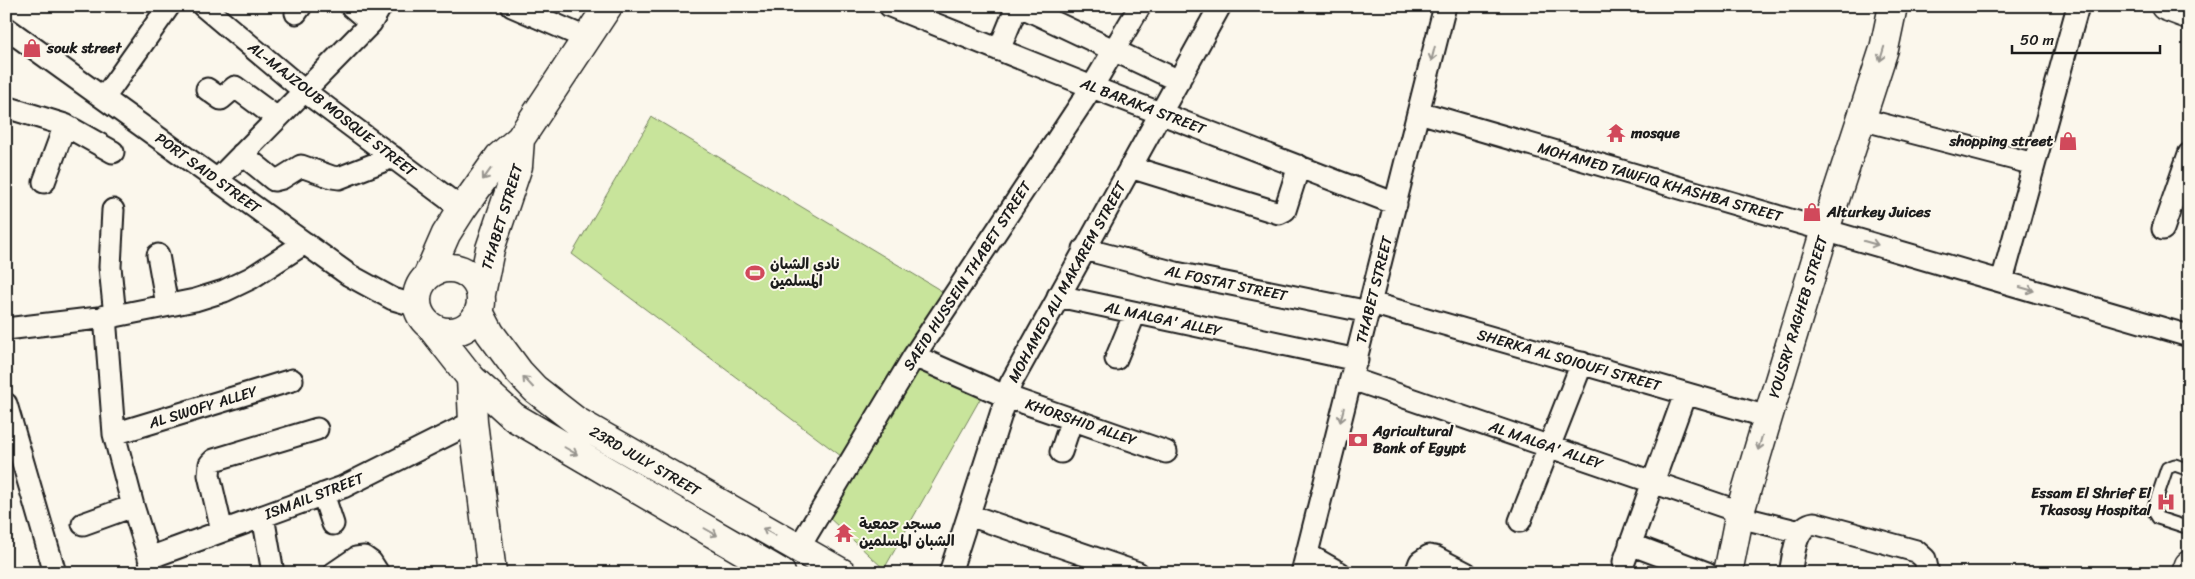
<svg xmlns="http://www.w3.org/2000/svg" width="2195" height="579" font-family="Sriracha,'Playpen Sans Arabic',sans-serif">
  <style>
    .green { fill: #c8e49b; stroke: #72805c }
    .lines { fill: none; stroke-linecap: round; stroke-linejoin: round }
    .service-casing { stroke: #1c1c1c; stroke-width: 15 }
    .minor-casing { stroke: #1c1c1c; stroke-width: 25 }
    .tertiary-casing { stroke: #1c1c1c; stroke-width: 31 }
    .secondary-casing { stroke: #1c1c1c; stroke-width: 31 }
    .service { stroke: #fbf7ec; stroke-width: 11 }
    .minor { stroke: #fbf7ec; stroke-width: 21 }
    .tertiary { stroke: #fbf7ec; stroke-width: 28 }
    .secondary { stroke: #fbf7ec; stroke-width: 28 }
    .oneway { stroke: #97948e }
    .labels { text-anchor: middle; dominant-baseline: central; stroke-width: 4; stroke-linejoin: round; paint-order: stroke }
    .poi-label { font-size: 15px; font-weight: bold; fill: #1c1c1c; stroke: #fbf7ec; text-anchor: start }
    .street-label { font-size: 15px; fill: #1c1c1c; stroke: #fbf7ec }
  </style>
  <rect width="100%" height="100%" fill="#fbf7ec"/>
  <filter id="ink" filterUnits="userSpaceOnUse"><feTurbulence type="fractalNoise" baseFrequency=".02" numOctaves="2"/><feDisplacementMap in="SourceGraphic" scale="10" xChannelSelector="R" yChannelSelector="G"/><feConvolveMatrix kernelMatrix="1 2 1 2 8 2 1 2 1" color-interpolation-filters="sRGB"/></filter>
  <g filter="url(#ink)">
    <path class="green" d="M 652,117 L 945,293 L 845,459 L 572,254 Z
      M 917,363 L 984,392 L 884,569 L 825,514 Z"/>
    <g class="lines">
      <g class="service-casing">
        <path id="service" d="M 2189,470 L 2175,465 L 2167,468 L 2153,510 L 2158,518 L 2189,528"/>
      </g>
      <g class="minor-casing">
        <path id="minor" d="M 203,6 L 303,90 L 462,209
          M 351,6 L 371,23
          M 512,6 L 586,38
          M 890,6 L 1092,87 L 1396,204
          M 1020,6 L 1179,81
          M 296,13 L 301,6
          M 6,28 L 349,275 L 393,299 L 417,306
          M 999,50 L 1017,6
          M 207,89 L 221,99 L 235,87 L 277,118
          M 104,98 L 169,6
          M 6,107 L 65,125 L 113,152
          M 1419,112 L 2189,336
          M 1861,119 L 2034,164
          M 242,154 L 274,180 L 282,178 L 301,166 L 332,177 L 339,178 L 393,157
          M 1130,167 L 1279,213 L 1285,210 L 1299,166
          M 218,179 L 371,23 L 381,6
          M 44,182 L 65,125
          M 113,210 L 110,267 L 115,316
          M 2163,229 L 2189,154
          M 1084,249 L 1176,273 L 1369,312
          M 158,255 L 167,305
          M 2002,281 L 2078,6
          M 1058,296 L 1357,360
          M 1371,303 L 1768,417
          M 105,316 L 114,434 L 133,506 L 154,573
          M 6,329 L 115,316 L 195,300 L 224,291 L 251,278 L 305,243
          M 914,356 L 1005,396 L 1166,452
          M 1116,359 L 1135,313
          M 1352,379 L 1740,512
          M 6,404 L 55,573
          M 114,434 L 292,380
          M 1061,452 L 1072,419
          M 323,494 L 333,524
          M 969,515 L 1138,573
          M 263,516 L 273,573
          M 1739,517 L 1800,532
          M 1520,521 L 1582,363
          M 83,524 L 133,506
          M 222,531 L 209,475 L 210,464 L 214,460 L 317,429
          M 1630,544 L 1707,573
          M 798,549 L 914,356 L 1092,87 L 1140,6
          M 1307,554 L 1340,573
          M 149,558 L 343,487 L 473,422
          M 1624,562 L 1685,394
          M 334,573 L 356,558 L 364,557 L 371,562 L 378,573
          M 950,573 L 1011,383 L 1220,6
          M 1302,573 L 1445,6
          M 1416,573 L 1420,562 L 1429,556 L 1435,557 L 1466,573
          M 1790,573 C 1794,557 1794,526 1814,523 L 1916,551 L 1925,559 L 1928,573"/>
      </g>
      <g class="tertiary-casing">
        <path id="tertiary" d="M 2165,6 L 2189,15
          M 471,378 L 473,422 L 492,573
          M 2186,573 L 2189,565"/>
      </g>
      <g class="secondary-casing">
        <path id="secondary" d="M417 300a32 32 0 1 1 64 0a32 32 0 1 1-64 0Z
          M 428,275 L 446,234 L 462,209 L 499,157 L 520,139 L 608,6
          M 481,294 L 490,249 L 518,166 L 520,139
          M 479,312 L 490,333 L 519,372 L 535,389 L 576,421 L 842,573
          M 431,327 L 471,378 L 514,417 L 781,573
          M 1728,573 L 1740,512 L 1768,417 L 1825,230 L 1884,49 L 1893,6"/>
      </g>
      <use href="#service" class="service"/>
      <use href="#minor" class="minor"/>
      <use href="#tertiary" class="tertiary"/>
      <use href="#secondary" class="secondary"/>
    </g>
    <defs><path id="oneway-shaft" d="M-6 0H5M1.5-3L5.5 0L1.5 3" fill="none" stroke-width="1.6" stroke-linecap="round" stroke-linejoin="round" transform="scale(1.25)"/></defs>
    <g class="oneway">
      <use href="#oneway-shaft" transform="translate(1433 54) rotate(104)"/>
      <use href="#oneway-shaft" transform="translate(1882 54) rotate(107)"/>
      <use href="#oneway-shaft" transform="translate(487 174) rotate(126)"/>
      <use href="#oneway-shaft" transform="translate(1871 243) rotate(16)"/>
      <use href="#oneway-shaft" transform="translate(2027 289) rotate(16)"/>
      <use href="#oneway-shaft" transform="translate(528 382) rotate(-133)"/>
      <use href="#oneway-shaft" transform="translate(1342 415) rotate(104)"/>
      <use href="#oneway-shaft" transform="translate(1760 443) rotate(106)"/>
      <use href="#oneway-shaft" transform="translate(571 451) rotate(30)"/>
      <use href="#oneway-shaft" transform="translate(711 532) rotate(30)"/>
      <use href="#oneway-shaft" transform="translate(769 532) rotate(-150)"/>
    </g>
  </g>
  <defs>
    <g id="shop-bare" transform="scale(1.5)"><path d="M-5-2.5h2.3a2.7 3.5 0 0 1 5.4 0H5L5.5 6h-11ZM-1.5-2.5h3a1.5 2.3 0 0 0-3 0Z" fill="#d1495b" stroke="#fbf7ec" stroke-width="2.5" paint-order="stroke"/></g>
    <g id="temple-bare" transform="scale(1.5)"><path d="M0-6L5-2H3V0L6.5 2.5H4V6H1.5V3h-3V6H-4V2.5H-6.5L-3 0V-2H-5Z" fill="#d1495b" stroke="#fbf7ec" stroke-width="2.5" paint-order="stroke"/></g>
    <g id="stadium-bare" transform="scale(1.5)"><path d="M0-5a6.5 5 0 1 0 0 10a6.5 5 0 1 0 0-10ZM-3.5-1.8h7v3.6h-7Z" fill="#d1495b" stroke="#fbf7ec" stroke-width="2.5" paint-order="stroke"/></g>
    <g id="bank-bare" transform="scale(1.5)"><path d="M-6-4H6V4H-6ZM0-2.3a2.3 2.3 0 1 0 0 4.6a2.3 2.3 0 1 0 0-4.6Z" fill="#d1495b" stroke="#fbf7ec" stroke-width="2.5" paint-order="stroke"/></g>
    <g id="hospital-bare" transform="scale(1.5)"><path d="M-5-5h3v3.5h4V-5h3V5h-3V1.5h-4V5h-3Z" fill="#d1495b" stroke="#fbf7ec" stroke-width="2.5" paint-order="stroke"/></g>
  </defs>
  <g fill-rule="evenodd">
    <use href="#shop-bare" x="32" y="48"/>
    <use href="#temple-bare" x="1616" y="133"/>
    <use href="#shop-bare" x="2068" y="141"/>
    <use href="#shop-bare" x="1812" y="212"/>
    <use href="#stadium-bare" x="755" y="273"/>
    <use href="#bank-bare" x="1358" y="440"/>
    <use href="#hospital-bare" x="2166" y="502"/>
    <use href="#temple-bare" x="844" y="533"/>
  </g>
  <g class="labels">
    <g class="poi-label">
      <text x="47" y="48">souk street</text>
      <text x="1631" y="133">mosque</text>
      <text x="2053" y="141" text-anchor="end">shopping street</text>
      <text x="1827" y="212">Alturkey Juices</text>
      <text x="770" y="264">نادي الشبان<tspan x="770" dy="17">المسلمين</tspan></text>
      <text x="1373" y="431">Agricultural<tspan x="1373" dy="17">Bank of Egypt</tspan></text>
      <text x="2151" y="493" text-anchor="end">Essam El Shrief El<tspan x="2151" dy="17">Tkasosy Hospital</tspan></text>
      <text x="859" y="524">مسجد جمعية<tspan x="859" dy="17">الشبان المسلمين</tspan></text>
    </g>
    <g class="street-label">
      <text transform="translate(1143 106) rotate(21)">AL BARAKA STREET</text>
      <text transform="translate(332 109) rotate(38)">AL-MAJZOUB MOSQUE STREET</text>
      <text transform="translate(208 173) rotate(36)">PORT SAID STREET</text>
      <text transform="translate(1660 182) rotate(16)">MOHAMED TAWFIQ KHASHBA STREET</text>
      <text transform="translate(502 217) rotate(-73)">THABET STREET</text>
      <text transform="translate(967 276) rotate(-57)">SAEID HUSSEIN THABET STREET</text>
      <text transform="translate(1067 282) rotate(-61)">MOHAMED ALI MAKAREM STREET</text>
      <text transform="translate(1226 283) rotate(12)">AL FOSTAT STREET</text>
      <text transform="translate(1374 290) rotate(-76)">THABET STREET</text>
      <text transform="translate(1798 317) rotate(-73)">YOUSRY RAGHEB STREET</text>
      <text transform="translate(1163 319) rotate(12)">AL MALGA' ALLEY</text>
      <text transform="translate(1569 360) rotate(16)">SHERKA AL SOIOUFI STREET</text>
      <text transform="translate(203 407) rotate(-17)">AL SWOFY ALLEY</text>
      <text transform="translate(1081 422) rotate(19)">KHORSHID ALLEY</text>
      <text transform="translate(1546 445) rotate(19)">AL MALGA' ALLEY</text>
      <text transform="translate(645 461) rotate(30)">23RD JULY STREET</text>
      <text transform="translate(314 496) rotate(-21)">ISMAIL STREET</text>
    </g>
  </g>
  <rect width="2195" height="579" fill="none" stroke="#fbf7ec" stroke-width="25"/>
  <rect x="12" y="12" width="2170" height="554" fill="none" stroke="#1c1c1c" stroke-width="2" filter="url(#ink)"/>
  <path d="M2012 45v8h148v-8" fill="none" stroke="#1c1c1c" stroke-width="2.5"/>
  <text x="2020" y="45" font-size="15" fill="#1c1c1c" stroke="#fbf7ec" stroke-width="4" paint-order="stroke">50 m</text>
</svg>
